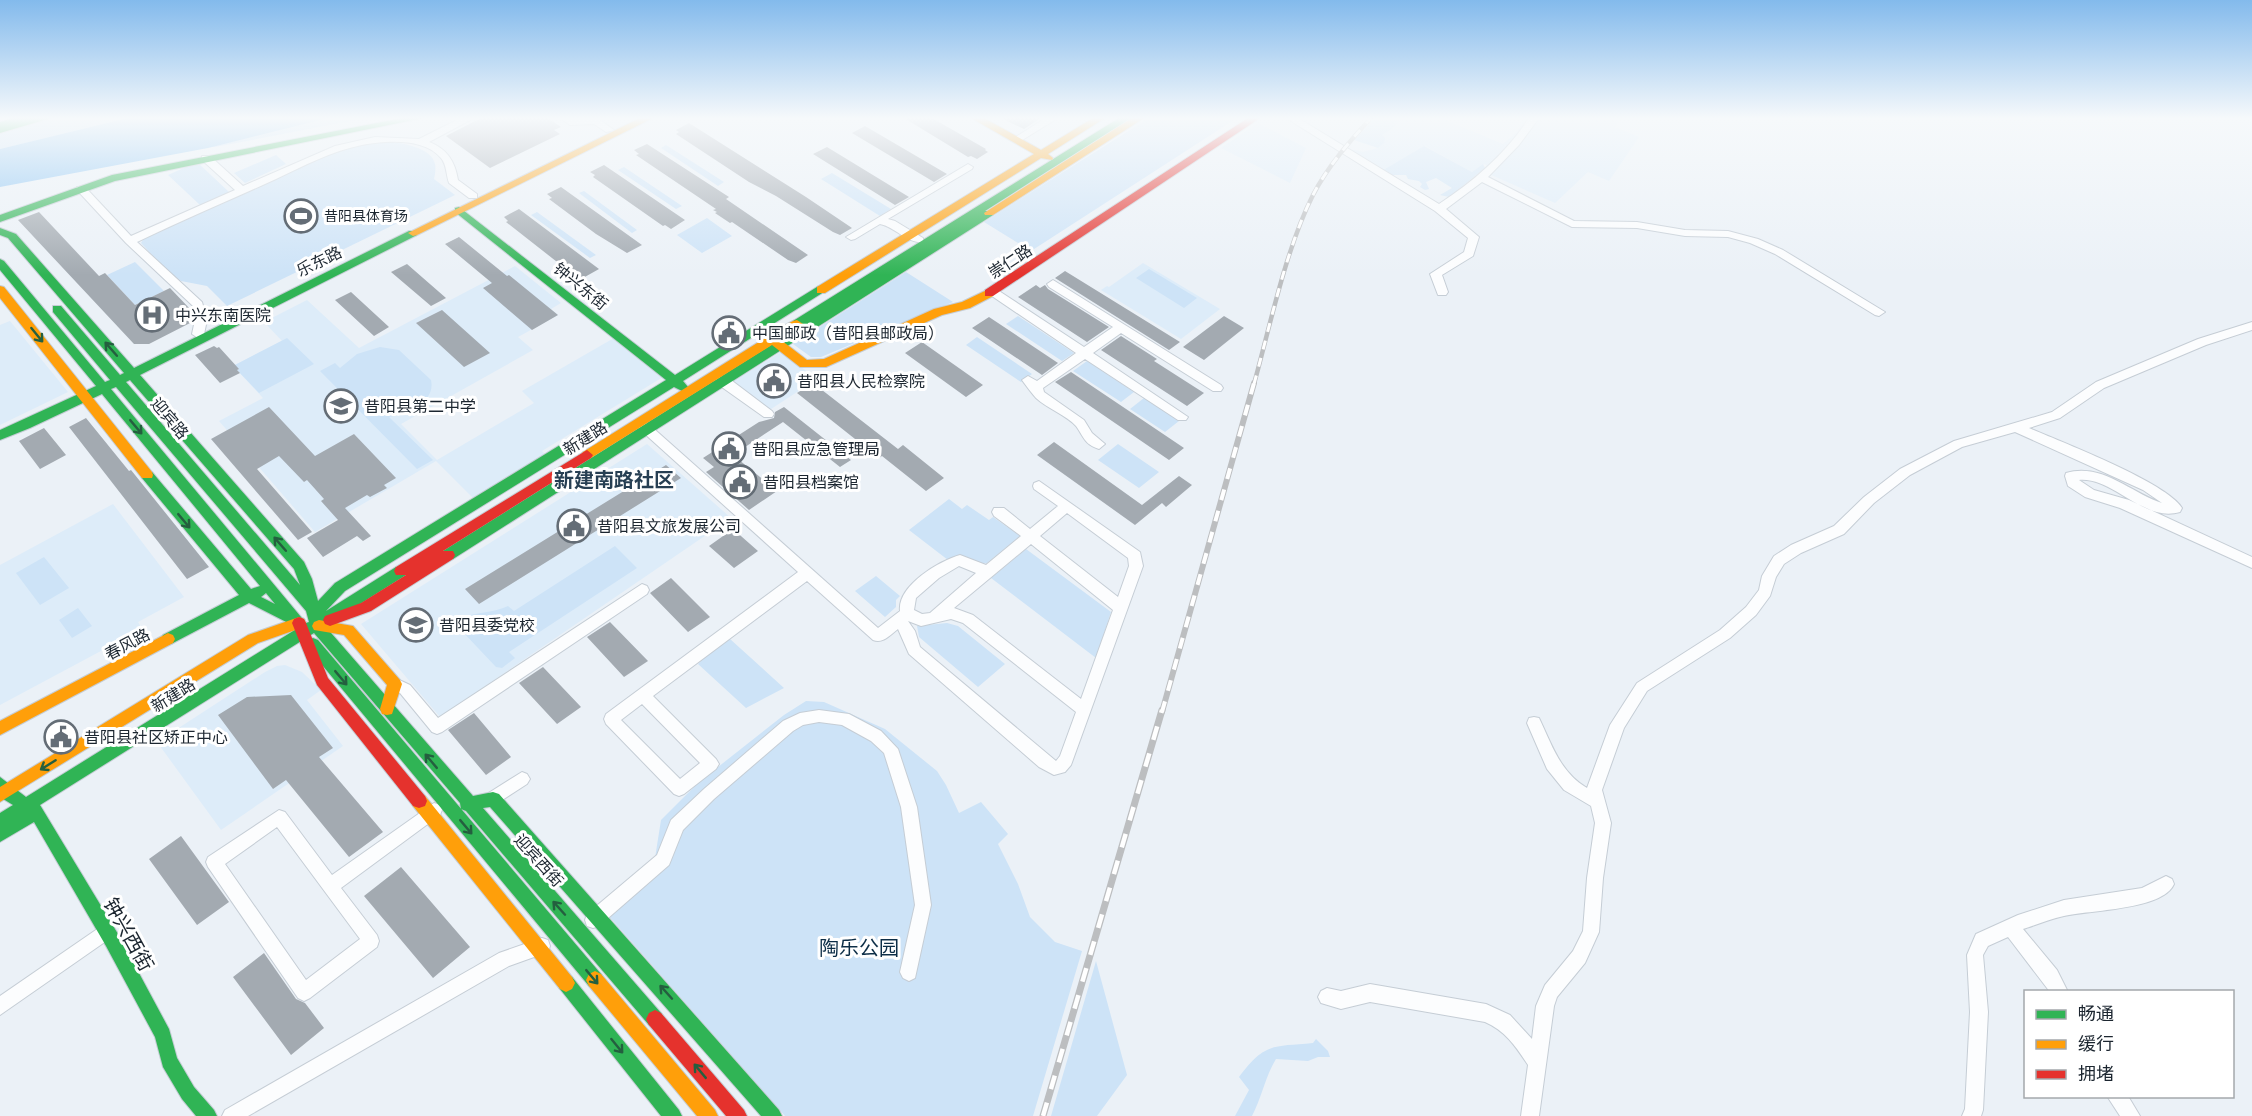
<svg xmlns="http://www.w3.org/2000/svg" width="2252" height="1116" font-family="Ubuntu,'Noto Sans SC',sans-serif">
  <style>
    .built { fill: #ddecf9 }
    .green { fill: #cde3f7 }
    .water { fill: #8cc4f2 }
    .building { fill: #a3aab1 }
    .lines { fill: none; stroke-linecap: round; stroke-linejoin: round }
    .street-casing { stroke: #c5cdd5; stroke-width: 2 }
    .fast-casing { stroke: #c5cdd5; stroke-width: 2 }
    .slow-casing { stroke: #c5cdd5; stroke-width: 2 }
    .jam-casing { stroke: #c5cdd5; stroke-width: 2 }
    .street { fill: #fcfdfe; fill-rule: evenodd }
    .fast { fill: #30b455; fill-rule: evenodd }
    .slow { fill: #ff9f0a; fill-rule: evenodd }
    .jam { fill: #e5322d; fill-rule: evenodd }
    .rail-far2-casing { stroke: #bcbec0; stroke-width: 4.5 }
    .rail-far1-casing { stroke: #bcbec0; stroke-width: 6 }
    .rail-casing { stroke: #bcbec0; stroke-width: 7 }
    .rail-far2 { stroke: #fff; stroke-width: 3; stroke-dasharray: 9; stroke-linecap: butt }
    .rail-far1 { stroke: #fff; stroke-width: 4; stroke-dasharray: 11; stroke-linecap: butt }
    .rail { stroke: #fff; stroke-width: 4.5; stroke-dasharray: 14; stroke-linecap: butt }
    .oneway { stroke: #245f3f }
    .labels { text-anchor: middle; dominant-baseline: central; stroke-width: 6; stroke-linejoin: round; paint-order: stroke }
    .far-poi-label { font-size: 14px; fill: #1c2630; stroke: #fff; text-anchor: start }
    .street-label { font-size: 16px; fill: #1c2630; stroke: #fff }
    .poi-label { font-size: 16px; fill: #1c2630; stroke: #fff; text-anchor: start }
    .quarter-label { font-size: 20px; font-weight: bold; fill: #273f53; stroke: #fff }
    .near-street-label { font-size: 20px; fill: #1c2630; stroke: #fff }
    .near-park-label { font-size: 20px; fill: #0d2e47; stroke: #fff }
  </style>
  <rect width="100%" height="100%" fill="#ebf1f7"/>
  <path class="built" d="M 1403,118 L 1440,118 L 1503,144 L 1516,133 L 1525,118 L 1623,118 L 1615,127 L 1639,137 L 1609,181 L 1588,172 L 1555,203 L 1489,174 L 1493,169 L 1484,164 L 1472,172 L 1425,146 L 1380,172 L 1349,149 L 1363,152 L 1378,148 L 1384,143 L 1381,135 L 1392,129 Z
    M 1258,123 L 1306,148 L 1290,183 L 1221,148 Z
    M 1143,263 L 1220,309 L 1181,339 L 1101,290 L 1107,286 L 1109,287 Z
    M 515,266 L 561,303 L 551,309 L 558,315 L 518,337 L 533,350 L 401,424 L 437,460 L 534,403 L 522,391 L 614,338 L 663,377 L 542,451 L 545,454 L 473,498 L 436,461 L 315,532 L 219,421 L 263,398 L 237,370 L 239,369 L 233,366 L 282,341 L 264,322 L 307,300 L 359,348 Z
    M 10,321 L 68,392 L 0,425 L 0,325 Z
    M 781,352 L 817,379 L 768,411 L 732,382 Z
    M 647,444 L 731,518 L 440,717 L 361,624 Z
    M 113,504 L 184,597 L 138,622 L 142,629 L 0,705 L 0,565 Z
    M 285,665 L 302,672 L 321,690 L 307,700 L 343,746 L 221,830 L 157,742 L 265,672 L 277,666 Z"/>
  <path class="green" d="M 52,118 L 132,118 L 0,149 L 0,132 Z
    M 318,118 L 366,118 L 215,147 L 205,147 Z
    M 1149,118 L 1237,118 L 1031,251 L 984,222 Z
    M 1375,118 L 1403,118 L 1392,129 L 1382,135 L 1385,138 L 1384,143 L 1378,148 L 1354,140 Z
    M 390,142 C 403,143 432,148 435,164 C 436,168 435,175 434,179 L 455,195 L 227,306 L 207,286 L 181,281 L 165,269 L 141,243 L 144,238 L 331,154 L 361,145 Z
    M 666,145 L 724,182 L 718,186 L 661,148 Z
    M 1424,146 L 1472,172 L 1483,164 L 1485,168 L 1449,197 L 1440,195 L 1452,188 L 1436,178 L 1426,182 L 1429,189 L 1425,190 L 1420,187 L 1422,184 L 1419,181 L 1408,179 L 1406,175 L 1387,175 L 1380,172 Z
    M 276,155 L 286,164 L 245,183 L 234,173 Z
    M 197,162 L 229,192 L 200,205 L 168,175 Z
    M 624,167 L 682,206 L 676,209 L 618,170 Z
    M 832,173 L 891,209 L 880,216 L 821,179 Z
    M 584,191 L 637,230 L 632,233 L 579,193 Z
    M 537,212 L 596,255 L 590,258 L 531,215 Z
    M 707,218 L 732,236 L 702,253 L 677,235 Z
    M 135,262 L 164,291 L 135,305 L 107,275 Z
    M 1149,269 L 1197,298 L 1184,308 L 1136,278 Z
    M 906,272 L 953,302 L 821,357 L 811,357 L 793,344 Z
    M 1018,316 L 1074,353 L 1062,361 L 1006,324 Z
    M 977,337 L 1032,374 L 1021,382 L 966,345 Z
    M 287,338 L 314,364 L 259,393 L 237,370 L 239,369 L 236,366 L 233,366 Z
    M 380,347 L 399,350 L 431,380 C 436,403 407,413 389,417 L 433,460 L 417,469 L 320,371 L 335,363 L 340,368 L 357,354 Z
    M 1087,361 L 1134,392 L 1121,402 L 1073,371 Z
    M 1144,398 L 1179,421 L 1165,432 L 1130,409 Z
    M 1118,444 L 1159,472 L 1139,488 L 1098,460 Z
    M 949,499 L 962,509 L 967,505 L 989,520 L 993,517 L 1020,536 L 987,563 C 971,565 965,551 948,560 L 909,530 Z
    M 615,546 L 637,568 L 509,652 L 515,658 L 502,668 L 496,667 L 460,629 L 462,617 C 478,612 493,613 508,606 L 514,611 Z
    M 1026,549 L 1111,612 L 1096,658 L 991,578 Z
    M 44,557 L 69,588 L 40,605 L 16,573 Z
    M 876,576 L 900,596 L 896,600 L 896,607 L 885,617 L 855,591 Z
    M 78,608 L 92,626 L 72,638 L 59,620 Z
    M 947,623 L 958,626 L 1005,664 L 978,687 L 919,637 L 917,626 Z
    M 730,639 L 784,688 L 746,708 L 698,664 L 711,650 Z
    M 806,701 L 824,702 L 885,729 L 937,771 L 946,785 L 959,813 L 981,802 L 1008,834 L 998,844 L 1018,884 L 1030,917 L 1055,942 L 1082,951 L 1033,1116 L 785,1116 L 600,906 L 655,858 L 661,820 L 699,782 L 784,715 Z
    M 1096,961 L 1127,1075 L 1097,1116 L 1051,1116 Z
    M 1316,1039 L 1328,1051 L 1330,1057 L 1318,1057 L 1308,1061 L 1276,1059 C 1265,1077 1262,1097 1252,1116 L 1235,1116 L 1249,1090 L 1239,1077 C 1265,1042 1273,1047 1313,1043 Z"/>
  <path class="water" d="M 128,118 L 328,118 L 208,148 L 0,187 L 0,149 Z"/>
  <path class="building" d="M 481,118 L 548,118 L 561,127 L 554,130 L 560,134 L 490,168 L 446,136 Z
    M 904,118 L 932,118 L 986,149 L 985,150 L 988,152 L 977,159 L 971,156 L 968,157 Z
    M 1001,118 L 1041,118 L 1024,129 Z
    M 689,123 L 806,197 L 852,228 L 840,235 L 833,232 L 776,196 L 749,182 L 676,134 L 679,132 L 676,130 Z
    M 865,126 L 947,174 L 934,182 L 852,133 Z
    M 647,144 L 729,197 L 726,199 L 808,255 L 796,263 L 788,260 L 732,222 L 730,223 L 715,213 L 717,212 L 713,210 L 716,209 L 636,155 L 639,154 L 634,150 Z
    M 827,147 L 909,197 L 895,205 L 813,154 Z
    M 604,165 L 685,220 L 671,229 L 665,225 L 663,226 L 593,177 L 595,175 L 590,172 Z
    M 561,187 L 642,245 L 627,253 L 596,234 L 549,199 L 552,198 L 547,194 Z
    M 519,209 L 599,269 L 583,278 L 577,274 L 575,276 L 506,222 L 508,221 L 504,217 Z
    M 39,212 L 99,276 L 105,273 L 135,305 L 170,288 L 191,310 L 187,312 L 192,317 L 192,322 L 149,344 L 134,344 L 18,220 Z
    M 459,237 L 507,276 L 509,275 L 558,315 L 532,330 L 483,288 L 492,283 L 445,244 Z
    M 407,264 L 446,298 L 431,306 L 391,272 Z
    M 1065,271 L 1180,342 L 1169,350 L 1055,278 Z
    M 1036,285 L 1040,288 L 1045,285 L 1048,289 L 1109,327 L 1087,342 L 1018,297 Z
    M 351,292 L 389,327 L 374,336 L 335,300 Z
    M 442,310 L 490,353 L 464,367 L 416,323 Z
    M 1224,316 L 1244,328 L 1204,360 L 1183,347 Z
    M 989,317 L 1058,363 L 1042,375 L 972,328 Z
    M 1121,336 L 1157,359 L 1154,361 L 1204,393 L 1187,406 L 1101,350 Z
    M 922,342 L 983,385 L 966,397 L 905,353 Z
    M 214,346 L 217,348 L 219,347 L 239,369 L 237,370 L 240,373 L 220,383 L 195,355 Z
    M 1071,372 L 1132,413 L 1184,448 L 1169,460 L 1055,382 Z
    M 813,383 L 898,449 L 903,445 L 944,478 L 926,491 L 882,456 L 879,458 L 797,393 Z
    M 269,407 L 315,456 L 354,434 L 396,478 L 384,485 L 387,488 L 370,497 L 367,495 L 345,508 L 371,536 L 363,541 L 357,536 L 323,557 L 307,538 L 338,520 L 321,501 L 324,499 L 307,480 L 304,482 L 279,456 L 257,469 L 312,532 L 298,540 L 211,439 Z
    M 784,407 L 851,460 L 840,467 L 783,422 L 733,455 L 777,491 L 749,510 L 706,472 L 714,467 L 703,458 L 759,422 L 774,418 L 775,412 Z
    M 86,418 L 129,471 L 131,470 L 209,567 L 187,579 L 69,427 Z
    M 44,428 L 66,455 L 40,469 L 19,441 Z
    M 1054,442 L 1142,505 L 1179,476 L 1192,485 L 1166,507 L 1162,503 L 1135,525 L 1037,455 Z
    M 666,465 L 681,478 L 479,604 L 465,589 Z
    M 733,529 L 758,551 L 734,568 L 709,546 Z
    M 671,578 L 710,617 L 688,632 L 650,593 Z
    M 610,622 L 648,661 L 624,677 L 587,637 Z
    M 543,667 L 581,707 L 557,724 L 519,683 Z
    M 291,695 L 333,748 L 319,757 L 383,832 L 349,857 L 286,780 L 273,789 L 218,715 L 247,697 Z
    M 474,713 L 511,757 L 486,775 L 448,730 Z
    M 181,836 L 229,902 L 197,925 L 149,859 Z
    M 401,867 L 470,947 L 433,978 L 364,896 Z
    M 264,953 L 296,999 L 305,1003 L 324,1028 L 291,1055 L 233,977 Z"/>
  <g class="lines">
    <g class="street-casing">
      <path id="street" d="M 461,118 L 474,118 L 429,142 C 447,149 455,161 458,180 L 477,194 L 477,198 L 469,198 L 449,183 C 446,175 447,165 441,158 C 423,137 385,141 362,145 C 331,151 304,166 276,179 C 230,200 183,220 137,242 L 202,302 L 207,320 L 204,334 L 198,338 L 192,334 L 195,320 L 193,306 L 126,243 L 76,189 L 77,187 L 85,187 L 131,236 L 235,190 L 202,160 L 202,156 L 210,156 L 243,186 L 335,146 L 375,137 L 419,139 Z
        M 560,118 L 597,118 L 614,130 L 606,132 L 594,124 L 570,125 Z
        M 1046,118 L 1058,118 L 1019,142 L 1016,143 L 1011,140 Z
        M 1286,118 L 1298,118 L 1439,204 C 1474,181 1506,154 1529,118 L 1539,118 L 1519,145 L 1488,177 L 1574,221 L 1637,222 L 1685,230 L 1728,231 L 1758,239 L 1783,250 L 1885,312 L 1879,316 L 1875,315 L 1775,254 L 1750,243 L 1728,237 L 1685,236 L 1637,228 L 1572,227 L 1482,182 L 1446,209 L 1479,237 L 1473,256 L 1442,275 L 1448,292 L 1446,295 L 1438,295 L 1430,274 L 1464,252 L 1468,238 L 1435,211 Z
        M 968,164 L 973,167 L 972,169 L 888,219 L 895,221 L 923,238 L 923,242 C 908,244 895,227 880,224 L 855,239 L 851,240 L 846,237 Z
        M 1053,280 L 1221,385 L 1223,388 L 1221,391 L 1213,391 L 1121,333 L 1093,353 L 1188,417 L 1186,420 L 1178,420 L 1085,359 L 1043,388 L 1044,392 L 1084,420 L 1092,433 L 1105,444 L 1099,449 C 1084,444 1084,437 1076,426 C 1066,415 1048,409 1036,398 C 1034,396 1024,383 1022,380 L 1028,376 L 1037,381 L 1076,353 L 986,292 L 988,289 L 996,289 L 1084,347 L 1113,327 L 1049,287 L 1047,284 Z
        M 2252,322 L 2252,330 L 2206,345 L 2104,388 L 2060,418 L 2029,428 C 2061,442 2166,482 2182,508 L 2180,512 C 2143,523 2114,477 2079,480 L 2094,490 L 2129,500 L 2252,557 L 2252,568 L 2120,508 L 2085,497 L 2068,486 L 2065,476 L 2066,473 C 2102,462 2131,493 2162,503 L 2143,490 L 2015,432 L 1962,447 L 1910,475 L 1874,503 L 1844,534 L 1801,553 L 1784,564 L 1776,577 L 1770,596 L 1756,615 L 1730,638 L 1647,691 L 1624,728 L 1602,790 L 1611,823 L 1603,878 L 1599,932 L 1585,963 L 1557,997 L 1554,1006 L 1539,1116 L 1521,1116 L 1528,1065 C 1516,1047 1506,1031 1485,1022 L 1370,1002 L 1341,1009 L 1321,1003 L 1318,997 L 1321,991 L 1327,988 L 1341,991 L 1370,984 L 1486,1004 L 1510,1015 L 1532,1039 L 1536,1006 L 1545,985 L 1573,951 L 1583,931 L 1587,878 L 1595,823 L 1591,806 L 1564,790 L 1547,769 L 1527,723 L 1529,718 L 1534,717 L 1539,718 C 1552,745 1560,772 1587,788 L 1610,725 L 1637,683 L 1720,630 L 1746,607 L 1759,590 L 1762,576 L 1774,556 L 1791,545 L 1834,526 L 1864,497 L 1900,469 L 1954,441 L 2052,412 L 2096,382 L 2198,339 Z
        M 715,374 L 731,380 L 772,411 L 774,414 L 772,417 L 764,417 L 709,378 Z
        M 640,419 L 644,420 L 878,628 L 900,611 C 897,586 939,561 960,555 L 986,565 L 1021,536 L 994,516 L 992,512 L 994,508 L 1004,508 L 1030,529 L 1058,506 L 1034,489 L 1033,486 L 1034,483 L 1039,481 L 1140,552 L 1143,566 L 1071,765 L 1065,772 L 1054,775 L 1039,767 L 909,654 L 898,629 C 890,635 883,644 873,640 L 807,581 L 653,696 L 716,759 L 719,764 L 716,769 L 684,794 L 679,796 L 674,794 L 606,724 L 604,719 L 606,714 L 798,572 L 636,426 L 634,423 ZM 1067,513 L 1128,558 L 1129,566 L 1118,597 L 1040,536 ZM 1031,544 L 1113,610 L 1081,699 L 973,615 L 954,608 ZM 959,566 L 976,573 L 930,613 L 922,614 L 914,610 L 916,598 L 939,578 ZM 951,619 L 963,623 L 1076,712 L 1060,756 L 1056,761 L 920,647 L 915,631 L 908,621 L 921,626 ZM 642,704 L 700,763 L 680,779 L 621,720 Z
        M 642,584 L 647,586 L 649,590 L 647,594 L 442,732 L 437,734 L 432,732 L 400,693 L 390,688 L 388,684 L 390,680 L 395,678 L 410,685 L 438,718 Z
        M 819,710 L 849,714 L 881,731 L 898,749 L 917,807 L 931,905 L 915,978 L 909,981 L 903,978 L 900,972 L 915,905 L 901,807 L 884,753 L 871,741 L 842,725 L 819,722 L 803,725 L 793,731 L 714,799 L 683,830 L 669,865 L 599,926 L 593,928 L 587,926 L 585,920 L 587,914 L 657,855 L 671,820 L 704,789 L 783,721 L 800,713 Z
        M 522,772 L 527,774 L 530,779 L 527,784 L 493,806 L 487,804 L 485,799 L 487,794 Z
        M 434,803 L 440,805 L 442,810 L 440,815 L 341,888 L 377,935 L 379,941 L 377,947 L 310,998 L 304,1001 L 298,998 L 208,867 L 206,862 L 208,857 L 279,810 L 285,812 L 332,875 ZM 277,827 L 360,939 L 306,980 L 225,864 Z
        M 2166,876 L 2172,879 L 2174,884 C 2163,910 2089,910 2064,916 C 2050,919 2036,925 2023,929 L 2057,970 L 2068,992 L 2050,992 L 2008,937 L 1988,946 L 1983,955 L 1988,1012 L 1983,1110 L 1981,1116 L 1962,1116 L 1965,1109 L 1970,1012 L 1967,955 L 1976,934 L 2018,915 L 2064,900 L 2142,888 Z
        M 106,923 L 112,925 L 114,931 L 112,937 L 0,1015 L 0,996 Z
        M 542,938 L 548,940 L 550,946 L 548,952 L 509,966 L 248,1116 L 222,1116 L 225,1110 L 499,953 Z
        M 2107,1096 L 2128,1096 L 2140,1116 L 2120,1116 Z"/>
    </g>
    <g class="fast-casing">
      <path id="fast" d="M 13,118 L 51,118 L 0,133 L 0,122 Z
        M 402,118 L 423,118 L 115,181 L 0,222 L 0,215 L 112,175 Z
        M 1119,118 L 1131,118 L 985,211 L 993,211 L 993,215 L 453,559 L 443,559 L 441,555 L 443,551 L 800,327 L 793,327 L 793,321 Z
        M 459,207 L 675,375 L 817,287 L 821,286 L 827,290 L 683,381 L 688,387 L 686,390 L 682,391 L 674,387 L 345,591 L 326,611 L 396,567 L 406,567 L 408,571 L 406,575 L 325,626 L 473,796 L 493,792 L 499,794 L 779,1110 L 782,1116 L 761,1116 L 490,807 L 483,808 L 661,1013 L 664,1019 L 661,1025 L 655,1028 L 649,1025 L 466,811 L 461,809 L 460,803 L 314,633 L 40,805 L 118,934 L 169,1029 L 177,1058 L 194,1087 L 214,1110 L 217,1116 L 196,1116 L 182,1099 L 163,1067 L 155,1037 L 106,946 L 34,822 L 0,842 L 0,813 L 13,805 L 0,797 L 0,777 L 26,797 L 298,628 L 249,603 L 173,643 L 168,645 L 163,643 L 161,639 L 163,635 L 239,595 L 142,478 L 141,475 L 142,472 L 152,472 L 251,589 L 260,586 L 102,394 L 30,428 L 0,440 L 0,430 L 96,386 L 0,270 L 0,259 L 4,261 L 105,382 L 110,380 L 53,312 L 53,306 L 61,306 L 120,375 L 124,373 L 8,238 L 0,235 L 0,228 L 16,234 L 134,368 L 409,231 L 417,231 L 417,235 L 140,375 L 304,562 L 312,579 L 318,601 L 335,583 L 666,380 L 455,212 L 455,208 ZM 130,380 L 294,569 L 300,585 L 126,382 ZM 116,387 L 306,611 L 309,622 L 306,623 L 111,389 ZM 266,593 L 275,604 L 261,597 Z
        M 313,638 L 318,640 L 601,974 L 604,980 L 601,986 L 595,989 L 589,986 L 308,648 L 306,644 L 308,640 Z
        M 566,974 L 572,977 L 679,1110 L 682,1116 L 661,1116 L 560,989 L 557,983 L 560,977 Z"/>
    </g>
    <g class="slow-casing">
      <path id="slow" d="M 640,118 L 653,118 L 417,235 L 413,236 L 408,233 Z
        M 971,118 L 984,118 L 1041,150 L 1093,118 L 1105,118 L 1048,154 L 1053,158 L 1052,160 L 1041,158 L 825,293 L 817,293 L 817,287 L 1034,154 Z
        M 1132,118 L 1144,118 L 993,215 L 985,215 L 984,213 Z
        M 0,286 L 4,287 L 152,472 L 153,475 L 152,478 L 142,478 L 0,298 Z
        M 989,289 L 993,290 L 993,296 L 970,308 L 942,315 L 826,367 L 800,367 L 772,345 L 591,458 L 587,460 L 581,455 L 583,452 L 765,338 L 767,335 L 793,321 L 797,320 L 803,324 L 781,340 L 807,360 L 824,359 L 934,309 L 962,302 Z
        M 299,617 L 304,619 L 306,623 L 304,627 L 258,643 L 0,802 L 0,787 L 248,635 Z
        M 319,620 L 353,626 L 400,680 L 402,684 L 392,714 L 387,715 L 382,714 L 380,709 L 387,685 L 344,635 L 314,630 L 312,626 L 314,622 Z
        M 168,633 L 173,635 L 175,639 L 173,643 L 0,735 L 0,721 Z
        M 419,794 L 425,796 L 572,977 L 575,983 L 572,989 L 566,992 L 560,989 L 413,806 L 411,801 L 413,796 Z
        M 595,971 L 601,974 L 715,1110 L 718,1116 L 697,1116 L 589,986 L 586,980 L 589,974 Z"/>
    </g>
    <g class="jam-casing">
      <path id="jam" d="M 1248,118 L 1260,118 L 993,296 L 985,296 L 985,290 Z
        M 587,450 L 593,455 L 591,458 L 443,551 L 453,551 L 455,555 L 453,559 L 371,611 L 330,626 L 325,624 L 323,620 L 325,616 L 361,603 L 406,575 L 396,575 L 394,571 L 396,567 Z
        M 299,617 L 304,619 L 306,623 L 328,678 L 425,796 L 427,801 L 425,806 L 419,808 L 413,806 L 317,685 L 292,623 L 294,619 Z
        M 655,1010 L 661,1013 L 744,1110 L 747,1116 L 726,1116 L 649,1025 L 646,1019 L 649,1013 Z"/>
    </g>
    <use href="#street" class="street"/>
    <use href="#fast" class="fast"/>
    <use href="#slow" class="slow"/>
    <use href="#jam" class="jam"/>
    <g class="rail-far2-casing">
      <path id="rail-far2" d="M 1254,384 C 1270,326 1286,248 1313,195 C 1328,166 1349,142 1371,118"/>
    </g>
    <g class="rail-far1-casing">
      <path id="rail-far1" d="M 1162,712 L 1254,383"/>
    </g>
    <g class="rail-casing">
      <path id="rail" d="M 1043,1116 L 1162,710"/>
    </g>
    <use href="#rail-far2" class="rail-far2"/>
    <use href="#rail-far1" class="rail-far1"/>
    <use href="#rail" class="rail"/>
  </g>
  <defs><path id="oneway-shaft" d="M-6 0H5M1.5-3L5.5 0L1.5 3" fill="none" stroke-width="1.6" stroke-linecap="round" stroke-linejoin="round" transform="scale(1.5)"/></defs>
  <g class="oneway">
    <use href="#oneway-shaft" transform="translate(37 335) rotate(51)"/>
    <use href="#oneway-shaft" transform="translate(111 349) rotate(-131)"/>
    <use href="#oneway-shaft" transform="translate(136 427) rotate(50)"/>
    <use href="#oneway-shaft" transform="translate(184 521) rotate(50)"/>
    <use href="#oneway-shaft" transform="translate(280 544) rotate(-131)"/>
    <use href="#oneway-shaft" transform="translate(341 678) rotate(50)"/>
    <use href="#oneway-shaft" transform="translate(431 761) rotate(-130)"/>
    <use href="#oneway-shaft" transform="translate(48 765) rotate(148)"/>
    <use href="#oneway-shaft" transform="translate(466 827) rotate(50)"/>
    <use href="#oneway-shaft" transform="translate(559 908) rotate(-132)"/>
    <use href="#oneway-shaft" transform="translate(592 977) rotate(50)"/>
    <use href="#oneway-shaft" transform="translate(666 992) rotate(-132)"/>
    <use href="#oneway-shaft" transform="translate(617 1046) rotate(51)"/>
    <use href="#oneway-shaft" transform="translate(700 1071) rotate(-130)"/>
  </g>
  <linearGradient id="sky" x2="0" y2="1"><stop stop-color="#83baec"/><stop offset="0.43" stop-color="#f6f9fb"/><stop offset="1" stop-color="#f6f9fb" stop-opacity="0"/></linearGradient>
  <rect width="2252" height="275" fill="url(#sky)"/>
  <defs>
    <g id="stadium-ring" transform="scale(1.725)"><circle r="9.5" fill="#fff" stroke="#646d76" stroke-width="1.5"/><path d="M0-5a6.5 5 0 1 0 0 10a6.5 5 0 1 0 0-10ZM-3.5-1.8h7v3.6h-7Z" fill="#646d76"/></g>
    <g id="hospital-ring" transform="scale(1.725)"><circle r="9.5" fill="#fff" stroke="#646d76" stroke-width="1.5"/><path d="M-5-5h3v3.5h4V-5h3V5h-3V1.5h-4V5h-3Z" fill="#646d76"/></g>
    <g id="civic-ring" transform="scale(1.725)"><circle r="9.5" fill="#fff" stroke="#646d76" stroke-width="1.5"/><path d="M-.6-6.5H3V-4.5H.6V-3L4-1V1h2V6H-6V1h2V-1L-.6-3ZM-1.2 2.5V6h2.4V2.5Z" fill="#646d76"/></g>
    <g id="school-ring" transform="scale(1.725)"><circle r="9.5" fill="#fff" stroke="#646d76" stroke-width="1.5"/><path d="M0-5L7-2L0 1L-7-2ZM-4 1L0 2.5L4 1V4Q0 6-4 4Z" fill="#646d76"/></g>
    <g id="university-ring" transform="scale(1.725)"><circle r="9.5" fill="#fff" stroke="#646d76" stroke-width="1.5"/><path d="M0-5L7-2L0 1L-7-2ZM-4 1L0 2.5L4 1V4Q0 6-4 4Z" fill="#646d76"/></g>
  </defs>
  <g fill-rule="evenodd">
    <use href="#stadium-ring" x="301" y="216"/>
    <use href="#hospital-ring" x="152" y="315"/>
    <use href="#civic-ring" x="729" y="333"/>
    <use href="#civic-ring" x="774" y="381"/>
    <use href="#school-ring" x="341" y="406"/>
    <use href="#civic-ring" x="729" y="449"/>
    <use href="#civic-ring" x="740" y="482"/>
    <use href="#civic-ring" x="574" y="526"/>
    <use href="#university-ring" x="416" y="625"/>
    <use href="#civic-ring" x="61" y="737"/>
  </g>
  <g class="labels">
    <g class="far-poi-label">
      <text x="324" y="216">昔阳县体育场</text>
    </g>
    <g class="street-label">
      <text transform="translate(319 261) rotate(-26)">乐东路</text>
      <text transform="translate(1010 261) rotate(-33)">崇仁路</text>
      <text transform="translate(581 286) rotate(39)">钟兴东街</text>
      <text transform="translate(170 418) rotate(50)">迎宾路</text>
      <text transform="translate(585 438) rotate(-32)">新建路</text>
      <text transform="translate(127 644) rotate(-28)">春风路</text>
      <text transform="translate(173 695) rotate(-32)">新建路</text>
      <text transform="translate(539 860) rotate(48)">迎宾西街</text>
    </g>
    <g class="poi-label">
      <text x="175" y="315">中兴东南医院</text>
      <text x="752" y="333">中国邮政（昔阳县邮政局）</text>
      <text x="797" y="381">昔阳县人民检察院</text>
      <text x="364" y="406">昔阳县第二中学</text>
      <text x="752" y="449">昔阳县应急管理局</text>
      <text x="763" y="482">昔阳县档案馆</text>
      <text x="597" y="526">昔阳县文旅发展公司</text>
      <text x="439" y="625">昔阳县委党校</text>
      <text x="84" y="737">昔阳县社区矫正中心</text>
    </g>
    <g class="quarter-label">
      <text x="614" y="479">新建南路社区</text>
    </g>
    <g class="near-street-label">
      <text transform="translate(129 934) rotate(61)">钟兴西街</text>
    </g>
    <g class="near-park-label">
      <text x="859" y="947">陶乐公园</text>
    </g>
  </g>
  <rect x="2024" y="990" width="210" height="108" fill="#ffffff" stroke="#a4a8ac" stroke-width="1.5"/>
  <rect x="2036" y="1010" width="30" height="9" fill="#30b455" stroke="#a4a8ac" stroke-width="1.5"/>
  <text x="2078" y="1020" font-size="18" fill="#1c2630">畅通</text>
  <rect x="2036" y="1040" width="30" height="9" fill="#ff9f0a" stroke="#a4a8ac" stroke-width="1.5"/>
  <text x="2078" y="1050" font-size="18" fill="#1c2630">缓行</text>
  <rect x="2036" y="1070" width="30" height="9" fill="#e5322d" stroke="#a4a8ac" stroke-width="1.5"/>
  <text x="2078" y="1080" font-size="18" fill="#1c2630">拥堵</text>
</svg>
